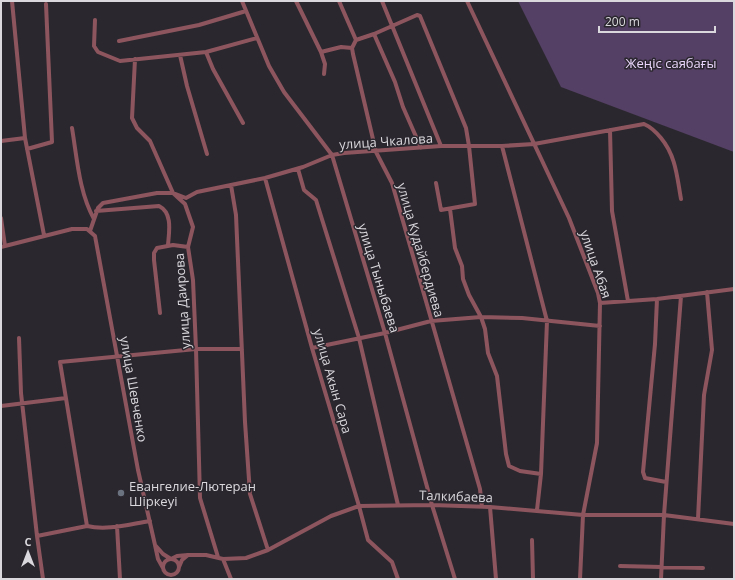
<svg xmlns="http://www.w3.org/2000/svg" width="735" height="580" font-family="'Open Sans',sans-serif">
  <style>
    .green { fill: #544064 }
    .lines { fill: none; stroke-linecap: round; stroke-linejoin: round }
    .minor { stroke: #8d565e; stroke-width: 4 }
    .worship-dot { fill: #6b7280; stroke: #2b272f; stroke-width: 1.5 }
    .labels { text-anchor: middle; dominant-baseline: central; stroke-width: 3; stroke-linejoin: round; paint-order: stroke }
    .park-label { font-size: 13px; fill: #e9d5fa; stroke: #2b272f }
    .street-label { font-size: 13px; fill: #dad8dd; stroke: #2b272f }
    .poi-label { font-size: 13px; fill: #dad8dd; stroke: #2b272f; text-anchor: start }
  </style>
  <rect width="100%" height="100%" fill="#2b272f"/>
  <path class="green" d="M 518,1 L 734,1 L 734,152 L 561,87 Z"/>
  <g class="lines">
    <path class="minor" d="M 12,1 L 25,138 L 44,235
      M 242,1 L 269,66 L 284,92 L 332,155 L 385,333 L 432,505 L 455,579
      M 296,1 L 321,52 L 325,64 L 324,74
      M 339,1 L 356,40 L 352,48 L 353,54 L 376,152 L 392,183 L 480,489 L 482,507
      M 382,1 L 441,146
      M 467,1 L 569,218 L 598,293 L 600,303 L 597,443 L 583,515 L 580,579
      M 95,20 L 94,46 L 98,52 L 120,61 L 206,52 L 257,38
      M 374,34 L 395,82 L 403,107 L 421,148
      M 356,40 L 374,34 L 417,15 L 420,16 L 466,128 L 469,146 L 475,204 L 441,210 L 436,183
      M 119,41 L 199,25 L 246,11
      M 206,52 L 213,69 L 243,123
      M 321,52 L 341,47 L 352,48
      M 180,55 L 187,86 L 207,154
      M 135,59 L 132,118 L 137,128 L 150,141 L 173,193 L 185,204 L 193,227 L 188,247 L 193,280 L 196,349 L 200,498 L 218,557
      M 72,128 C 77,158 79,192 94,219
      M 610,130 L 612,211 L 628,301
      M 1,141 L 25,138
      M 502,146 L 547,321 L 541,474 L 537,510
      M 27,149 L 52,142 L 46,4
      M 298,169 L 304,190 L 316,200 L 359,338 L 398,505
      M 265,178 L 312,348 L 359,506 L 368,540 L 392,562 L 398,579
      M 231,185 L 236,215 L 245,422 L 250,494 L 268,550
      M 450,209 L 455,248 L 462,266 L 463,279 L 469,295 L 481,317 L 485,329 L 488,353 L 497,376 L 506,454 L 509,466 L 520,471 L 541,474
      M 96,211 L 159,206 C 173,213 169,232 168,245
      M 1,218 L 5,246
      M 90,231 L 98,208 L 103,203 L 157,193 L 173,193 L 186,198 L 197,192 L 265,178 L 303,167 L 332,155 L 344,153 L 441,146 L 502,146 L 534,144 L 644,124 C 651,127 656,132 661,138 C 676,156 677,177 681,199
      M 1,247 L 72,229 L 87,229 L 95,236 L 138,470 L 155,545
      M 657,299 L 655,344 L 643,472 L 645,478 L 666,482
      M 600,303 L 657,299 L 734,289
      M 160,313 L 154,260 L 154,253 L 157,248 L 173,245 L 188,247
      M 19,338 L 21,393 L 37,536 L 43,579
      M 312,348 L 385,333 L 431,321 L 481,317 L 522,318 L 600,326
      M 1,406 L 66,398
      M 490,507 L 496,579
      M 698,519 L 704,395 L 712,350 L 707,292
      M 87,526 L 60,362 L 196,349 L 242,349
      M 117,526 L 120,579
      M 37,536 L 87,526 C 107,531 130,524 150,521
      M 532,540 L 533,579
      M 223,559 L 231,579
      M163 567a8 8 0 1 1 16 0a8 8 0 1 1-16 0Z
      M 620,566 L 703,568
      M 179,567 L 182,560 L 188,555
      M 163,568 L 158,559 L 155,545 L 163,554 L 171,559 L 177,556 L 188,555 L 206,555 L 223,559 L 246,558 L 268,550 L 331,516 L 359,506 L 432,505 L 490,507 L 583,515 L 664,515 L 734,524
      M 661,579 L 664,515 L 681,296"/>
  </g>
  <circle class="worship-dot" cx="121" cy="493" r="4"/>
  <g class="labels">
    <g class="park-label">
      <text x="671" y="63">Жеңіс саябағы</text>
    </g>
    <g class="street-label">
      <text transform="translate(386 141) rotate(-4)">улица Чкалова</text>
      <text transform="translate(421 250) rotate(74)">улица Кудайбердиева</text>
      <text transform="translate(596 264) rotate(71)">улица Абая</text>
      <text transform="translate(379 278) rotate(73)">улица Тыныбаева</text>
      <text transform="translate(182 301) rotate(-94)">улица Даирова</text>
      <text transform="translate(333 381) rotate(74)">улица Акын Сара</text>
      <text transform="translate(134 389) rotate(80)">улица Шевченко</text>
      <text transform="translate(456 496) rotate(2)">Талкибаева</text>
    </g>
    <g class="poi-label">
      <text x="129" y="486">Евангелие-Лютеран<tspan x="129" dy="15">Шіркеуі</tspan></text>
    </g>
  </g>
  <rect width="735" height="580" fill="none" stroke="#dad8dd" stroke-width="4"/>
  <g transform="translate(28 552)" stroke="#2b272f" stroke-width="3" paint-order="stroke">
  <path d="M0-3L7 15L0 10L-7 15Z" fill="#dad8dd"/>
  <text y="-6" font-size="11" font-weight="bold" text-anchor="middle" fill="#dad8dd">С</text>
  </g>
  <path d="M599 26v6h116v-6" fill="none" stroke="#dad8dd" stroke-width="2"/>
  <text x="605" y="26" font-size="12" fill="#dad8dd" stroke="#2b272f" stroke-width="3" paint-order="stroke">200 m</text>
</svg>
